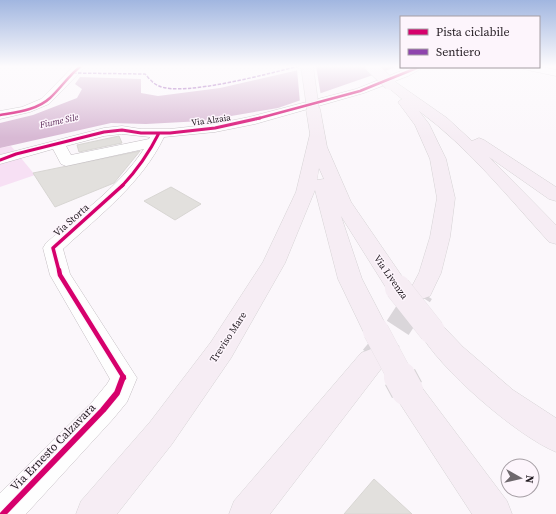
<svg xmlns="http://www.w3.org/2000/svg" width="556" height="514" font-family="'Source Serif 4',serif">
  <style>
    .green { fill: #f7e0f4 }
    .water { fill: #d8b9d4 }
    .pier { fill: #fbf7fb }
    .building { fill: #e2e0dd; stroke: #d8d6d3 }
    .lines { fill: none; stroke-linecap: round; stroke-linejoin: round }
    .trunk-tunnel { stroke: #dad6da; stroke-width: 26; stroke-dasharray: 26 13; stroke-linecap: butt }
    .minor-casing { stroke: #c4bec3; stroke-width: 1 }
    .trunk-casing { stroke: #d6d3d5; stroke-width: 1 }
    .minor { fill: #fefefe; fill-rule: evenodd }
    .trunk { fill: #f6edf4; fill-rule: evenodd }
    .trunk-bridge-far2-casing { stroke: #d6d3d5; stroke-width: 13; stroke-linecap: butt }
    .trunk-bridge-far1-casing { stroke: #d6d3d5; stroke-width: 26; stroke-linecap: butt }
    .trunk-bridge-casing { stroke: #d6d3d5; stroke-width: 34; stroke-linecap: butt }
    .trunk-bridge-far2 { stroke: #f6edf4; stroke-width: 12 }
    .trunk-bridge-far1 { stroke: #f6edf4; stroke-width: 26 }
    .trunk-bridge { stroke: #f6edf4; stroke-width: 32 }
    .quiet { stroke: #8e44ad; stroke-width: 1.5; stroke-dasharray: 3.5 1.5; stroke-linecap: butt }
    .cycleway-far4-casing { stroke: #fdf5fc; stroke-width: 4 }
    .cycleway-far3-casing { stroke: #fdf5fc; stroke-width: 5 }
    .cycleway-far2-casing { stroke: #fdf5fc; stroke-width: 6 }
    .cycleway-far1-casing { stroke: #fdf5fc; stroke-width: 7 }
    .cycleway-casing { stroke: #fdf5fc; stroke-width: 8 }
    .cycleway-far4 { stroke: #d6006c; stroke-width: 2.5 }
    .cycleway-far3 { stroke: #d6006c; stroke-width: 3 }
    .cycleway-far2 { stroke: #d6006c; stroke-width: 3.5 }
    .cycleway-far1 { stroke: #d6006c; stroke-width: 4.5 }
    .cycleway { stroke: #d6006c; stroke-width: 6 }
    .labels { text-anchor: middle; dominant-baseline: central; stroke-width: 3; stroke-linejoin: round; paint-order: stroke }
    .far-street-label { font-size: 9px; fill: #221b21; stroke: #fdf5fc }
    .far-water-label { font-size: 9px; font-style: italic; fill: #501d4d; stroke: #fdf5fc }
    .street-label { font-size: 10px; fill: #221b21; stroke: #fdf5fc }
    .near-street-label { font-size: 12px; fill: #221b21; stroke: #fdf5fc }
  </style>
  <rect width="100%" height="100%" fill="#fbf7fb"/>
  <path class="green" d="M 11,146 L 35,175 L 0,187 L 0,148 Z"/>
  <path class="water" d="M 316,66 L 399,66 L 278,108 L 202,121 L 146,124 L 111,123 L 0,148 L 0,123 L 33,115 L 77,98 L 82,89 L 75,84 L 80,77 L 141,79 L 141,93 L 158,96 L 220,88 Z"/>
  <path class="pier" d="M 307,66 L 316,66 L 321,96 L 300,103 L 297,69 Z"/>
  <path class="building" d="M 119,136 L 122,143 L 79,152 L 77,145 Z
    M 140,151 L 114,183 L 55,207 L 33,173 Z
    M 171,187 L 201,204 L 175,220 L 144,201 Z
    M 374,479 L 412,514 L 344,514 Z"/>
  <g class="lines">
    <path class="trunk-tunnel" d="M 373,358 L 397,329 L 421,292"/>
    <g class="minor-casing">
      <path id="minor" d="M 74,66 L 86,66 L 49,104 L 30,112 L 0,119 L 0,111 L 22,107 L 41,99 Z
        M 539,66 L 556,70 L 556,76 L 523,69 L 522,67 Z
        M 411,67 L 424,67 L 408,76 L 364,93 L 255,124 L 215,132 L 164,137 C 142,183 100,215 63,249 L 70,274 L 137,378 L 127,402 L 113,419 L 26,514 L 0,514 L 0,493 L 93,401 L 107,384 L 110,379 L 50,275 L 43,248 L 46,243 C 80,214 119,187 144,149 L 66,166 L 61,164 L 53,149 L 0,164 L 0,155 L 104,128 L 122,126 L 141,129 L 170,129 L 215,124 L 249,117 L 356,89 ZM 122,134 L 150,137 L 149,139 L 71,155 L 66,146 L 104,136 Z"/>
    </g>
    <g class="trunk-casing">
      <path id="trunk" d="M 390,80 L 394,81 L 447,118 L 472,141 L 479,138 L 484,140 L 556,187 L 556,201 L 549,199 L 489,157 L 556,225 L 556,244 L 549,242 C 508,197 468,147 419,111 L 429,124 L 446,159 L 455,198 L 450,237 L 441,273 L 430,296 L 422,299 L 414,296 L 410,290 L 419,273 L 430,237 L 437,198 L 430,159 L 415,125 L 398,102 L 402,99 L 384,84 L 386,81 Z
        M 313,105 L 318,106 L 320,109 L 327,147 L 351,202 L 410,288 L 406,294 L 398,297 L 390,294 L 341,216 L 362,279 L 389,331 L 385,338 L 376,341 L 367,338 L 363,331 L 338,279 L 315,190 L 285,263 L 231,358 L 172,444 L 117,514 L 76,514 L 81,501 L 150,422 L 211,342 L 263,262 L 296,192 L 310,134 L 306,109 L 308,106 ZM 319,168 L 324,179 L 317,180 Z
        M 432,321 L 441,324 L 463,347 L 513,390 L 556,418 L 556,452 C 517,436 438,368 419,331 L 423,324 Z
        M 371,349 L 381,353 L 385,361 L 381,369 L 270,514 L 229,514 L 234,501 L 361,353 Z
        M 407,377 L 417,381 L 507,501 L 512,514 L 472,514 L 397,399 L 392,390 L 397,381 Z"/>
    </g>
    <use href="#minor" class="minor"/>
    <use href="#trunk" class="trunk"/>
    <g class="trunk-bridge-far2-casing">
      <path id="trunk-bridge-far2" d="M 307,66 L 313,109
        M 371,66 L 390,84"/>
    </g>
    <g class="trunk-bridge-far1-casing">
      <path id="trunk-bridge-far1" d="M 398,288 L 432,331
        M 376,331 L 401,378"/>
    </g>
    <g class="trunk-bridge-casing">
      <path id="trunk-bridge" d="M 400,377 L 407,390"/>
    </g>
    <use href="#trunk-bridge-far2" class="trunk-bridge-far2"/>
    <use href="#trunk-bridge-far1" class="trunk-bridge-far1"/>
    <use href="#trunk-bridge" class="trunk-bridge"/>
    <path class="quiet" d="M 73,73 L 145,74 C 149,78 153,84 159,86 C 183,97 271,73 299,66"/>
    <g class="cycleway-far4-casing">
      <path id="cycleway-far4" d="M 0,115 C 17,112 37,110 50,98 C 61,88 69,75 81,66
        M 256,119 L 360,91 L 419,67"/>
    </g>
    <g class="cycleway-far3-casing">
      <path id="cycleway-far3" d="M 0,160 L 16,154 L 104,132 L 122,130 L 141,133 L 170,133 L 215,128 L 260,118
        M 122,186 C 137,170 149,153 159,133"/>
    </g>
    <g class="cycleway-far2-casing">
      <path id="cycleway-far2" d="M 59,271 L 53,248 L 123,185"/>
    </g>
    <g class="cycleway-far1-casing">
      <path id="cycleway-far1" d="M 59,270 L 60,275 L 124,378"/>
    </g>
    <g class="cycleway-casing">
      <path id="cycleway" d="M 3,514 L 103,410 L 117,393 L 123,377"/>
    </g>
    <use href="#cycleway-far4" class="cycleway-far4"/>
    <use href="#cycleway-far3" class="cycleway-far3"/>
    <use href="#cycleway-far2" class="cycleway-far2"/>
    <use href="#cycleway-far1" class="cycleway-far1"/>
    <use href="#cycleway" class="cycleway"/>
  </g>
  <linearGradient id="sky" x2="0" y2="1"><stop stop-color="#a1b6e0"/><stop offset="0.48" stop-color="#fdfbfd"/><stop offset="1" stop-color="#fdfbfd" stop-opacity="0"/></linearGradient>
  <rect width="556" height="138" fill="url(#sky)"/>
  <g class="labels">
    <g class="far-street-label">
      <text transform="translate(211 120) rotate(-8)">Via Alzaia</text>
    </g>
    <g class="far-water-label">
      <text transform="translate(59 121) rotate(-12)">Fiume Sile</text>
    </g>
    <g class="street-label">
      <text transform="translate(71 220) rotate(-42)">Via Storta</text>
      <text transform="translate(391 277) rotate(55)">Via Livenza</text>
      <text transform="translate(228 337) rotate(-57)">Treviso Mare</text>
    </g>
    <g class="near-street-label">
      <text transform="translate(53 447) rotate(-46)">Via Ernesto Calzavara</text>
    </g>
  </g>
  <rect x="400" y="16" width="140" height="52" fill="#fdf5fc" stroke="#a59ea4"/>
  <rect x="408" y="29" width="20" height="6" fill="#d6006c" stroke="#a59ea4"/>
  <text x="436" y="36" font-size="12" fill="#221b21">Pista ciclabile</text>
  <rect x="408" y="49" width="20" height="6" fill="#8e44ad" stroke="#a59ea4"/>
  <text x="436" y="56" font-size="12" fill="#221b21">Sentiero</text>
  <g transform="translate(520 478) rotate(98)"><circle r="19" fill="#fdf5fc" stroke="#a59ea4"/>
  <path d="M0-3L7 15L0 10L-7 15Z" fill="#6e686d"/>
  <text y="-6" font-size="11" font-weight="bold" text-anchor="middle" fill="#221b21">N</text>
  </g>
</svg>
